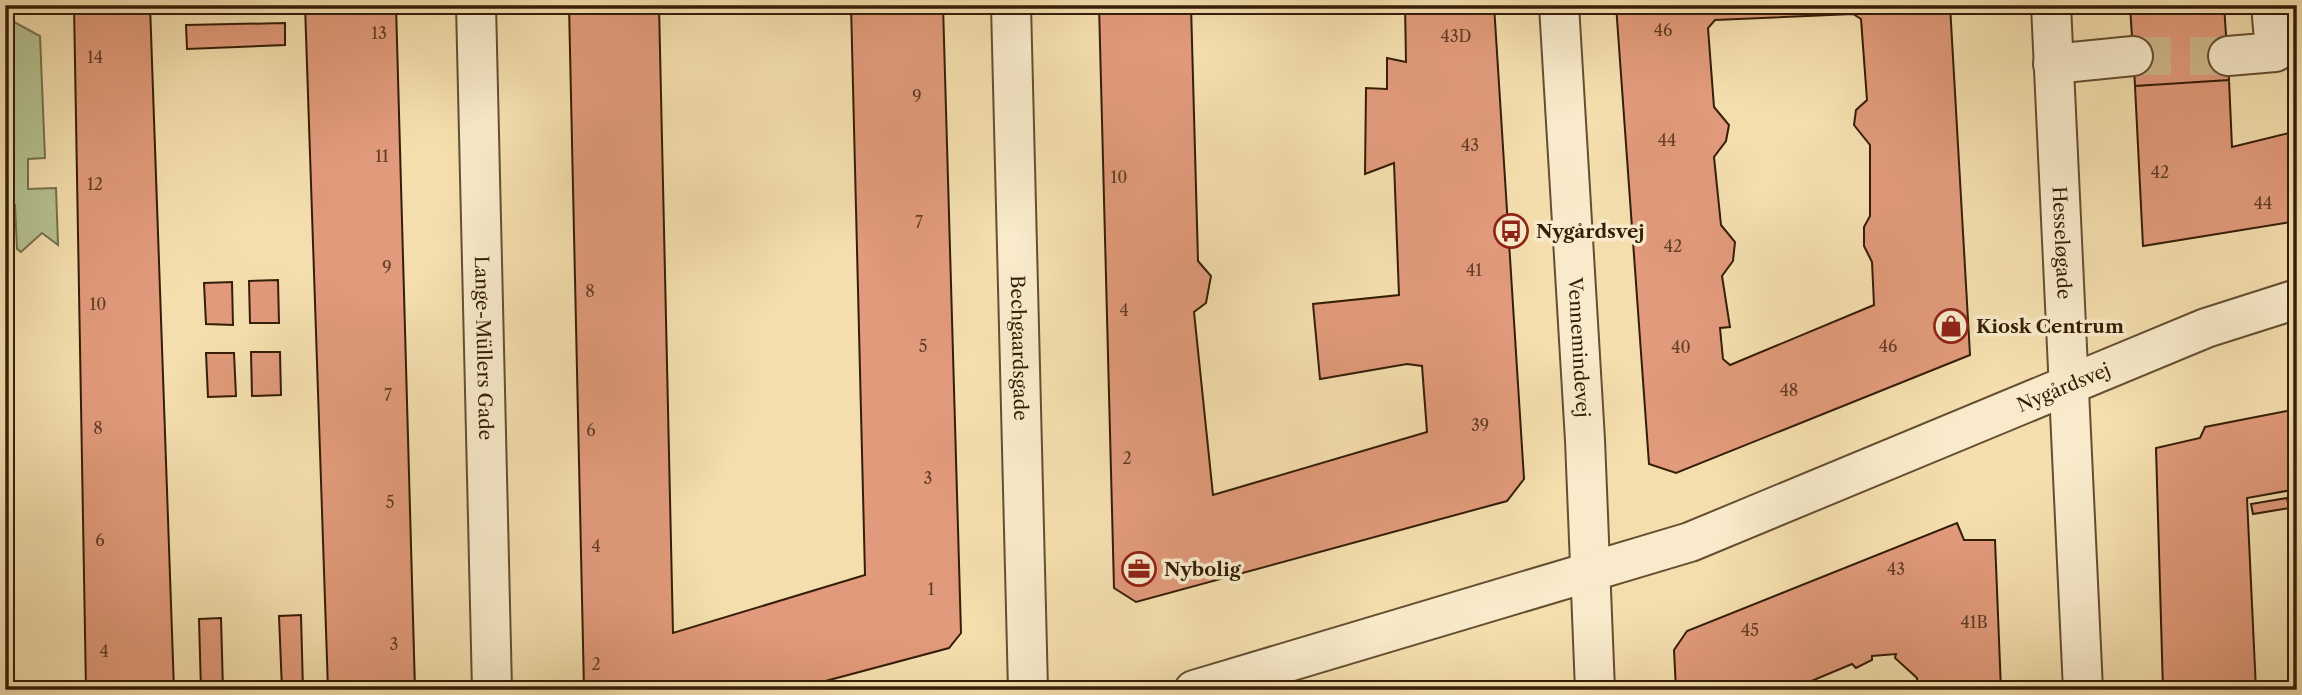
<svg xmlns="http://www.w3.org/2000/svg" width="2302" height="695" font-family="'Libre Caslon Text',serif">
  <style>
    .green { fill: #b5c290; stroke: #75704c; stroke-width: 2 }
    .building { fill: #e19a7b; stroke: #351e07; stroke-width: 2; fill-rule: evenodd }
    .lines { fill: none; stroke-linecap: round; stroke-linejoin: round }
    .minor-tunnel { stroke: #ceb88d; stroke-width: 38; stroke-dasharray: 38 19; stroke-linecap: butt }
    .minor-casing { stroke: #654e31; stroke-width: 42 }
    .minor { stroke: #f8eaca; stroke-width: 38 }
    .labels { text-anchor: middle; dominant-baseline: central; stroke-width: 7; stroke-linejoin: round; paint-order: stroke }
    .number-label { font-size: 16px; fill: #603d24 }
    .poi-label { font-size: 19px; font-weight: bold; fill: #351e07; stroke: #f8eaca; text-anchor: start }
    .street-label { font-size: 19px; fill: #351e07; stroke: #f8eaca }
  </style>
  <rect width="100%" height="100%" fill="#f4deae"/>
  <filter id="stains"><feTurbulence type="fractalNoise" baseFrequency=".00286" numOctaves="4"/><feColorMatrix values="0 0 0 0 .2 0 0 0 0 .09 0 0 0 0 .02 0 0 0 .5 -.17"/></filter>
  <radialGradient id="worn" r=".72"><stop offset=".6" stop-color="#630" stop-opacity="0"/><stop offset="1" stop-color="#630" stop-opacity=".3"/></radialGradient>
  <path class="green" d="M 5,17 L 40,36 L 45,158 L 28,159 L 28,189 L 56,188 L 58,245 L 42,233 L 21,252 L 17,249 L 15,205 L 5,201 Z"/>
  <path class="building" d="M 74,5 L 150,5 L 174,690 L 86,690 Z
    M 305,5 L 396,5 L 415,690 L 328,690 Z
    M 569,5 L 659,5 L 673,633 L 865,575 L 851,5 L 943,5 L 961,633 L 949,648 L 792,690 L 584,690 Z
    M 1099,5 L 1191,5 L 1198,261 L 1211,276 L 1206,303 L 1194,312 L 1213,495 L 1427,432 L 1422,366 L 1407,364 L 1320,379 L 1313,304 L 1399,295 L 1394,163 L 1365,174 L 1366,88 L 1387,89 L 1387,58 L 1406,62 L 1405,5 L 1494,5 L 1524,479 L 1507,501 L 1136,602 L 1114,588 Z
    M 1616,5 L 1950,5 L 1970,355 L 1676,473 L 1649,464 ZM 1853,14 L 1861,19 L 1867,100 L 1856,110 L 1854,125 L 1870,145 L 1870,216 L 1864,227 L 1864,246 L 1872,262 L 1874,305 L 1730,365 L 1723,359 L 1720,328 L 1730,327 L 1722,276 L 1733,261 L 1735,242 L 1721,225 L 1714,157 L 1726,141 L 1729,125 L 1714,107 L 1708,28 L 1715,20 Z
    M 2130,5 L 2224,5 L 2229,80 L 2135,86 Z
    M 285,23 L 285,45 L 187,49 L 186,25 Z
    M 2229,80 L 2232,147 L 2297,131 L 2297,221 L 2143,246 L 2135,86 Z
    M 278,280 L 279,323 L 250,323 L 249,281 Z
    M 232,282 L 233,325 L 206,324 L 204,283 Z
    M 251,352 L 280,352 L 281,395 L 252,396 Z
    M 206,353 L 234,353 L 236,396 L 208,397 Z
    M 2297,409 L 2297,489 L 2247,498 L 2256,690 L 2163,690 L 2156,448 L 2200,438 L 2205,427 Z
    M 2287,498 L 2289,508 L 2253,514 L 2251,504 Z
    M 1957,523 L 1964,540 L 1995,540 L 2001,690 L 1918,690 L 1917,678 L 1895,658 L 1896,654 L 1872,656 L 1872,660 L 1856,668 L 1852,664 L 1790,690 L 1676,690 L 1674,650 L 1687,631 Z
    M 301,615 L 303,690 L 282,690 L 279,616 Z
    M 221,618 L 223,690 L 201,690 L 199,619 Z"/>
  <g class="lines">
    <path class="minor-tunnel" d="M 2133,56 L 2228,56"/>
    <g class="minor-casing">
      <g id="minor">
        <path id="s1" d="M 476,5 L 492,690"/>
        <path id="s2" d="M 1011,5 L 1028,690"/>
        <path id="s3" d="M 1559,5 L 1585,440 L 1595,690"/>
        <path id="s4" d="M 2051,5 L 2083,690"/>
        <path d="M 2228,56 L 2275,52 L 2271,5"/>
        <path d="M 2053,64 L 2133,56"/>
        <path id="s5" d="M 1194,690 L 1690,542 L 2206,328 L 2297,299"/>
      </g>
    </g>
    <use href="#minor" class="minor"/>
  </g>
  <defs>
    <g id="bus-ring" transform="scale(1.75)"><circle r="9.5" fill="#f8eaca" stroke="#8f2418" stroke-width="1.5"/><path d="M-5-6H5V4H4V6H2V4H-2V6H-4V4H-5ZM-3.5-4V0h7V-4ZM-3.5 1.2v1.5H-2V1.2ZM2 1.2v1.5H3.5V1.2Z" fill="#8f2418"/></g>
    <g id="shop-ring" transform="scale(1.75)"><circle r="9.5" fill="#f8eaca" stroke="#8f2418" stroke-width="1.5"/><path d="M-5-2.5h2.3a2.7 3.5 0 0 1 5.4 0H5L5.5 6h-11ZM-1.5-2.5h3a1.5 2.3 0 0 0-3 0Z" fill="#8f2418"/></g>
    <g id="office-ring" transform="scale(1.75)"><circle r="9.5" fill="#f8eaca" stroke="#8f2418" stroke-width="1.5"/><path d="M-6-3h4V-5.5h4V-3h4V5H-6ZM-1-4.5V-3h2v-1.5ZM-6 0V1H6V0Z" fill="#8f2418"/></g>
  </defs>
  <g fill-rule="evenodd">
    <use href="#bus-ring" x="1511" y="231"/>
    <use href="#shop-ring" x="1951" y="326"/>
    <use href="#office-ring" x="1139" y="569"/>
  </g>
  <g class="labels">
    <g class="number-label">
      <text x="1663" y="30">46</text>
      <text x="379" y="33">13</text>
      <text x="1456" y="36">43D</text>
      <text x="95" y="57">14</text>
      <text x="917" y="96">9</text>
      <text x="1667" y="140">44</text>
      <text x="1470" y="145">43</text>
      <text x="382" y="156">11</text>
      <text x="2160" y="172">42</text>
      <text x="1119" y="177">10</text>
      <text x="95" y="184">12</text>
      <text x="2263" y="203">44</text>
      <text x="919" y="222">7</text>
      <text x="1673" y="246">42</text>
      <text x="387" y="267">9</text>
      <text x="1474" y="270">41</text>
      <text x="590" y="291">8</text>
      <text x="98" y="304">10</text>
      <text x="1124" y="310">4</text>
      <text x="923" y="346">5</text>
      <text x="1888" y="346">46</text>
      <text x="1681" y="347">40</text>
      <text x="1789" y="390">48</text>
      <text x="388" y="395">7</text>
      <text x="1480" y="425">39</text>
      <text x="98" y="428">8</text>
      <text x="591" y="430">6</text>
      <text x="1127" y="458">2</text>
      <text x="928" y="478">3</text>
      <text x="390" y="502">5</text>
      <text x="100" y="540">6</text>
      <text x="596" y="546">4</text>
      <text x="1896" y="569">43</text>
      <text x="931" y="589">1</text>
      <text x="1974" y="622">41B</text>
      <text x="1750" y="630">45</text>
      <text x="394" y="644">3</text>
      <text x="104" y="651">4</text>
      <text x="596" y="664">2</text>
    </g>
    <g class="poi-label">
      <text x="1536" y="231">Nygårdsvej</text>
      <text x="1976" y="326">Kiosk Centrum</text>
      <text x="1164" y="569">Nybolig</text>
    </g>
    <g class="street-label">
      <text stroke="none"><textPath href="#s4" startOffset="238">Hesseløgade</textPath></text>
      <text stroke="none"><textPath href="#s3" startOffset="343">Vennemindevej</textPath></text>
      <text stroke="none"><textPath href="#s1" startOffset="343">Lange-Müllers Gade</textPath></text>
      <text stroke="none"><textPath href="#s2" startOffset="343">Bechgaardsgade</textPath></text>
      <text stroke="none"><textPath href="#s5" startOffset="922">Nygårdsvej</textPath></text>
    </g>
  </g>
  <rect width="2302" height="695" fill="none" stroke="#f4deae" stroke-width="28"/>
  <rect x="7" y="7" width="2288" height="681" fill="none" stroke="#351e07" stroke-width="3.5"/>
  <rect x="14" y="14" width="2274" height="667" fill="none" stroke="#351e07" stroke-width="2"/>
  <rect width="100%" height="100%" filter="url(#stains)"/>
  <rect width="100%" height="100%" fill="url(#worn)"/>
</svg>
